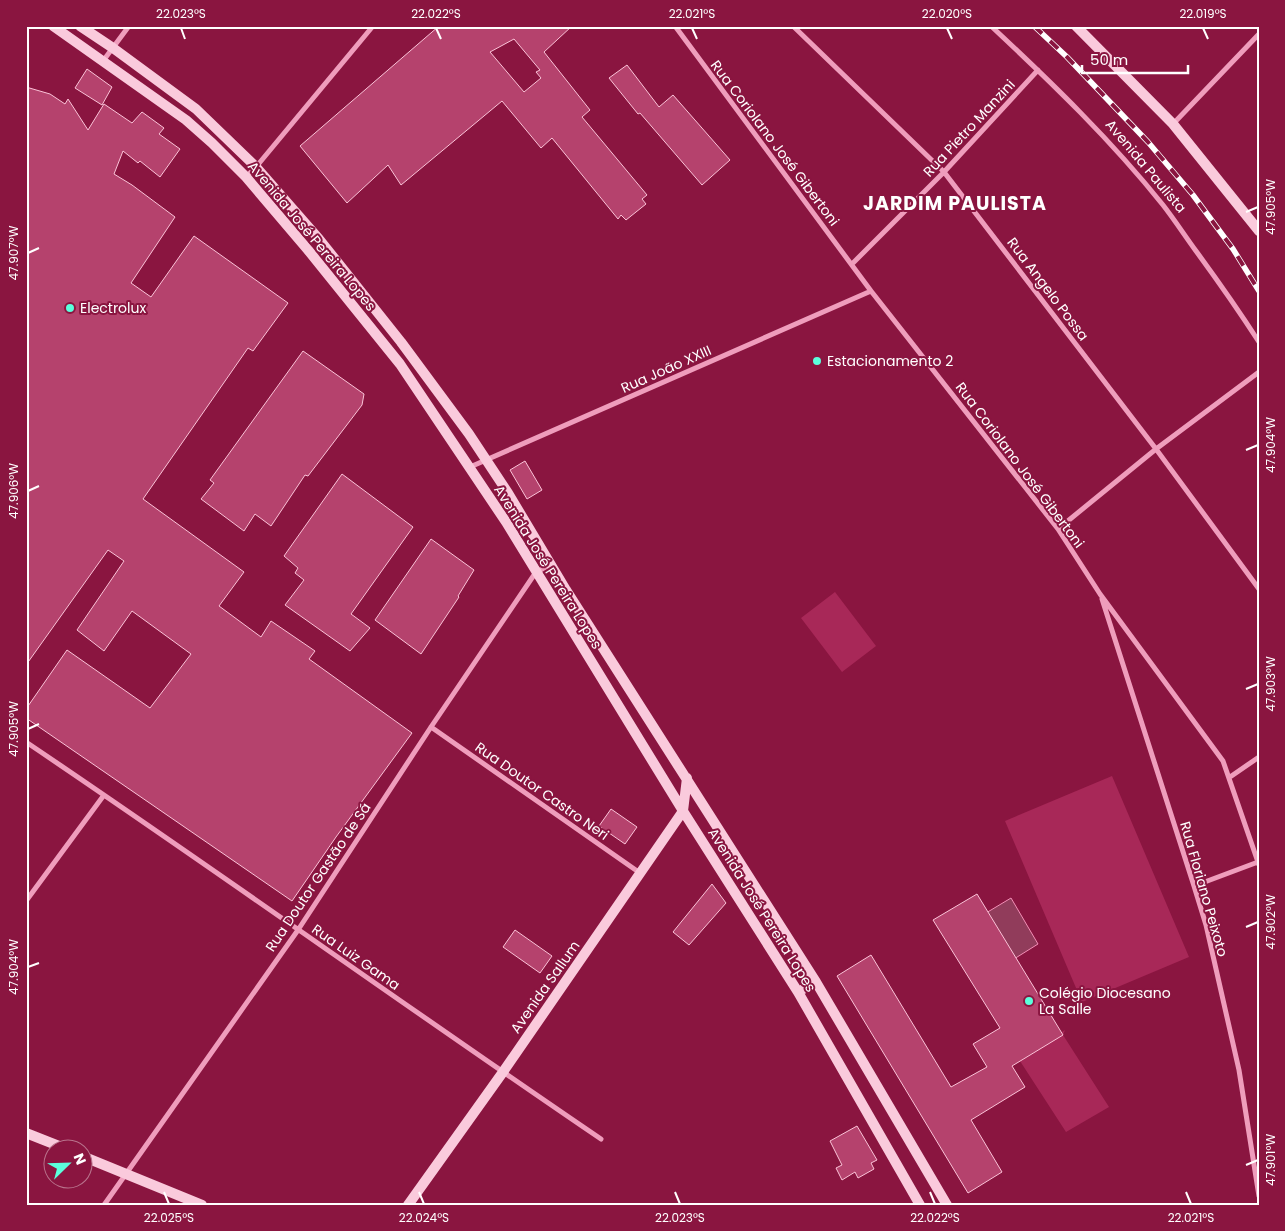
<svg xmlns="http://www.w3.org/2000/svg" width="1285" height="1231" font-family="Poppins,sans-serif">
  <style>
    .green { fill: #a82858 }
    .water { fill: #913c5b; stroke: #f28fb6 }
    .building { fill: #b5426d; stroke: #fbc3d8; fill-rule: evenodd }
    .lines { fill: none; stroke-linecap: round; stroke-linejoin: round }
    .street { stroke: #ef9dbc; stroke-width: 5 }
    .secondary { stroke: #facadc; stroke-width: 10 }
    .rail-casing { stroke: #fff; stroke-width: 5.5 }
    .rail { stroke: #8a1540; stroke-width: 4; stroke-dasharray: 11; stroke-linecap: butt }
    .ticks { fill: none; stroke: #fff; stroke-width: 2 }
    .poi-dot { fill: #5bffdc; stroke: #8a1540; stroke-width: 2 }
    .labels { text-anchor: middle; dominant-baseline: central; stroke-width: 4; stroke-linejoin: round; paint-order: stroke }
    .street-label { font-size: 14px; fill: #fff; stroke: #8a1540 }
    .poi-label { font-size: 14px; fill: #fff; stroke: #8a1540; text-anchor: start }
    .district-label { font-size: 19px; font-weight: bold; letter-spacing: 1px; fill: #fff; stroke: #8a1540 }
    .neatline { fill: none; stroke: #fff; stroke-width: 2 }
    .ticks-label { font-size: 12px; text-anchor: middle; fill: #fff }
  </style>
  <rect width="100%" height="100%" fill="#8a1540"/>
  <path class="green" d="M 835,592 L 876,646 L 842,672 L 801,618 Z
    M 1112,776 L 1189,957 L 1082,1002 L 1005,821 Z
    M 1065,1030 L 1063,1035 L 1109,1107 L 1066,1132 L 1020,1061 Z"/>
  <path class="water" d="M 1011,898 L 1038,944 L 1014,959 L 986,913 Z"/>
  <path class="building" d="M 439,26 L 572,26 L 544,52 L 590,110 L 582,117 L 647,195 L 642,199 L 646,204 L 626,220 L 621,215 L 618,219 L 552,138 L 541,148 L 502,101 L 401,185 L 388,165 L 347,203 L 300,146 ZM 514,39 L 540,70 L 536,72 L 541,78 L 524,92 L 490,52 Z
    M 627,65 L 659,107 L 673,95 L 730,160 L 702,185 L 640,113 L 638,114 L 609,78 Z
    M 87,69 L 112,87 L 102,105 L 75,88 Z
    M 26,87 L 50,94 L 65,104 L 68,99 L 88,130 L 104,104 L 132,123 L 142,112 L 164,128 L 159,134 L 180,149 L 160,177 L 140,161 L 138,163 L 123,151 L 114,174 L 132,185 L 175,217 L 131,283 L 151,297 L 194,236 L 288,303 L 253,351 L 248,348 L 143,499 L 244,572 L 219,606 L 261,637 L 271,621 L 315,651 L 309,659 L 412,733 L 336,837 L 292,901 L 26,718 L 26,709 L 67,650 L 150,708 L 191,654 L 132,611 L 104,651 L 77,630 L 124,561 L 108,550 L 26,665 Z
    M 303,351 L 364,394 L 362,405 L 308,476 L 305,475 L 271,526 L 255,514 L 244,531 L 201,499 L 214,483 L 210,480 Z
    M 525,461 L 542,490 L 527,499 L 510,470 Z
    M 342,474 L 413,527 L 351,614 L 370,628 L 350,651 L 285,605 L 304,580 L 295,573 L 298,568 L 284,556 Z
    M 431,539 L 474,570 L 458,596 L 459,597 L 421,654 L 375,620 Z
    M 611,809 L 637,827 L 625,844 L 599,826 Z
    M 712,884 L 726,903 L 689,945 L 673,932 Z
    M 977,894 L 1063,1035 L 1012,1066 L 1025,1087 L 971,1120 L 1002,1172 L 968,1193 L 837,976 L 871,955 L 951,1087 L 987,1067 L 973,1044 L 1000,1028 L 933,920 Z
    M 515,930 L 552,956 L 540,973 L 503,947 Z
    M 857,1126 L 877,1160 L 871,1163 L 874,1169 L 858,1178 L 855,1172 L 842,1180 L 836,1168 L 842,1165 L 830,1141 Z"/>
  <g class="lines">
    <path class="street" d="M 675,26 L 871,291 L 1058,529 L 1100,594 L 1223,761 L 1259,865
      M 793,26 L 944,172 L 1156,449 L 1259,589
      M 991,26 C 1051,82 1111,140 1163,205 C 1174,219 1185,236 1196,251 C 1218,281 1239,311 1259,342
      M 103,61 L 129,26
      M 1173,124 L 1259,34
      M 246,177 L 256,167 L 373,26
      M 852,264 L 944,172 L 1038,70
      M 470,467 L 871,291
      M 1058,529 L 1156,449 L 1259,372
      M 1102,599 L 1194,886 L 1206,925 L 1239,1070 L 1259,1196
      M 431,727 L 640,873
      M 26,742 C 219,872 408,1008 601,1139
      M 1230,777 L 1259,757
      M 1194,886 L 1258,862
      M 26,901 L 104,795
      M 104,1205 L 298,930 L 431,727 L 536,572 L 551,565"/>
    <path class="secondary" d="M 53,26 L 186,120 L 212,143 L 246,177 L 308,250 L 400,364 L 506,522 L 683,811 L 798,992 L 920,1205
      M 80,26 L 113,48 L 196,109 L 256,167 L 319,239 L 401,342 L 469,434 L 508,493 L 566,590 L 816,982 L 947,1205
      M 1076,26 L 1173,124 L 1259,231
      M 798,992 L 816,982
      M 26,1133 L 64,1148
      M 82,1156 L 202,1205
      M 408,1205 L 503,1072 L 683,811 L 687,778"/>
    <g class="rail-casing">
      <path id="rail" d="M 1034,26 L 1067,57 L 1148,142 L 1193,195 L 1233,249 L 1259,291"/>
    </g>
    <use href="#rail" class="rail"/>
  </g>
  <path class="ticks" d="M 181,28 L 185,39M 436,28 L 441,39M 692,28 L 697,39M 947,28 L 952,39M 1203,28 L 1208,39M 1246,212 L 1258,207M 28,253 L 39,248M 1246,450 L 1258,445M 28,491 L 39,486M 1246,689 L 1258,684M 28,729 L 39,724M 1246,927 L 1258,922M 28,967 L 39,963M 1246,1165 L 1258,1160M 164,1192 L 169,1204M 419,1192 L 424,1204M 675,1192 L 680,1204M 930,1192 L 935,1204M 1186,1192 L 1191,1204"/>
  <g class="poi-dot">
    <circle cx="70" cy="308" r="5"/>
    <circle cx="817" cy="361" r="5"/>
    <circle cx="1029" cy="1001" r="5"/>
  </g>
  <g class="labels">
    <g class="street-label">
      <text transform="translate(969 128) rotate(-47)">Rua Pietro Manzini</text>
      <text transform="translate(775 143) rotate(53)">Rua Coriolano José Gibertoni</text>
      <text transform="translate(1146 166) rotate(50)">Avenida Paulista</text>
      <text transform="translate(312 236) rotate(50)">Avenida José Pereira Lopes</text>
      <text transform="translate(1048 289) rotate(53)">Rua Angelo Possa</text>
      <text transform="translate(666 369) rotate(-24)">Rua João XXIII</text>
      <text transform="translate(1020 465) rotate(53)">Rua Coriolano José Gibertoni</text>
      <text transform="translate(548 567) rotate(58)">Avenida José Pereira Lopes</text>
      <text transform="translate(542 791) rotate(35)">Rua Doutor Castro Neri</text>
      <text transform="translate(318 877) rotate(-56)">Rua Doutor Gastão de Sá</text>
      <text transform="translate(1204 889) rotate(74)">Rua Floriano Peixoto</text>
      <text transform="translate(762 910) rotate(58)">Avenida José Pereira Lopes</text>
      <text transform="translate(356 957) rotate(35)">Rua Luiz Gama</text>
      <text transform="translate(545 987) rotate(-55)">Avenida Sallum</text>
    </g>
    <g class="poi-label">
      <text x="80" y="308">Electrolux</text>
      <text x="827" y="361">Estacionamento 2</text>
      <text x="1039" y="993">Colégio Diocesano<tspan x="1039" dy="16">La Salle</tspan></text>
    </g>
    <g class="district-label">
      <text x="955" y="203">JARDIM PAULISTA</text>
    </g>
  </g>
  <rect width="1285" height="1231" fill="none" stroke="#8a1540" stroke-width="55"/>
  <g transform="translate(68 1164) rotate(67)"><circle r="24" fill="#8a1540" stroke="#b9738c"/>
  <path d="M0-4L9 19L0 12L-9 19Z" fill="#5bffdc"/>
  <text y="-8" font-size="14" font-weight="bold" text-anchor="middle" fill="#ffffff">N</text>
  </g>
  <path d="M1082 65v8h106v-8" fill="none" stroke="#ffffff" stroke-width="2.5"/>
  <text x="1090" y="65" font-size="15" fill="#ffffff" stroke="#8a1540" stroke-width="4" paint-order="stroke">50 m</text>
  <rect x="28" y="28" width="1230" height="1176" class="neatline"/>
  <g class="ticks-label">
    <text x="181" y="18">22.023°S</text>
    <text x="436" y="18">22.022°S</text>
    <text x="692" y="18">22.021°S</text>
    <text x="947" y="18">22.020°S</text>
    <text x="1203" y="18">22.019°S</text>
    <text transform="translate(1271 207) rotate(-90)" y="4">47.905°W</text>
    <text transform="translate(14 253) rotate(-90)" y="4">47.907°W</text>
    <text transform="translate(1271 445) rotate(-90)" y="4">47.904°W</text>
    <text transform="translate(14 491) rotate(-90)" y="4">47.906°W</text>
    <text transform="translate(1271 684) rotate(-90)" y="4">47.903°W</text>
    <text transform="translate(14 729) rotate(-90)" y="4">47.905°W</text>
    <text transform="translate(1271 922) rotate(-90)" y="4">47.902°W</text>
    <text transform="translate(14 967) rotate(-90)" y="4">47.904°W</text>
    <text transform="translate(1271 1160) rotate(-90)" y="4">47.901°W</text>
    <text x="169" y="1222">22.025°S</text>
    <text x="424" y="1222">22.024°S</text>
    <text x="680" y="1222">22.023°S</text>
    <text x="935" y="1222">22.022°S</text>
    <text x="1191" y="1222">22.021°S</text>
  </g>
</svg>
